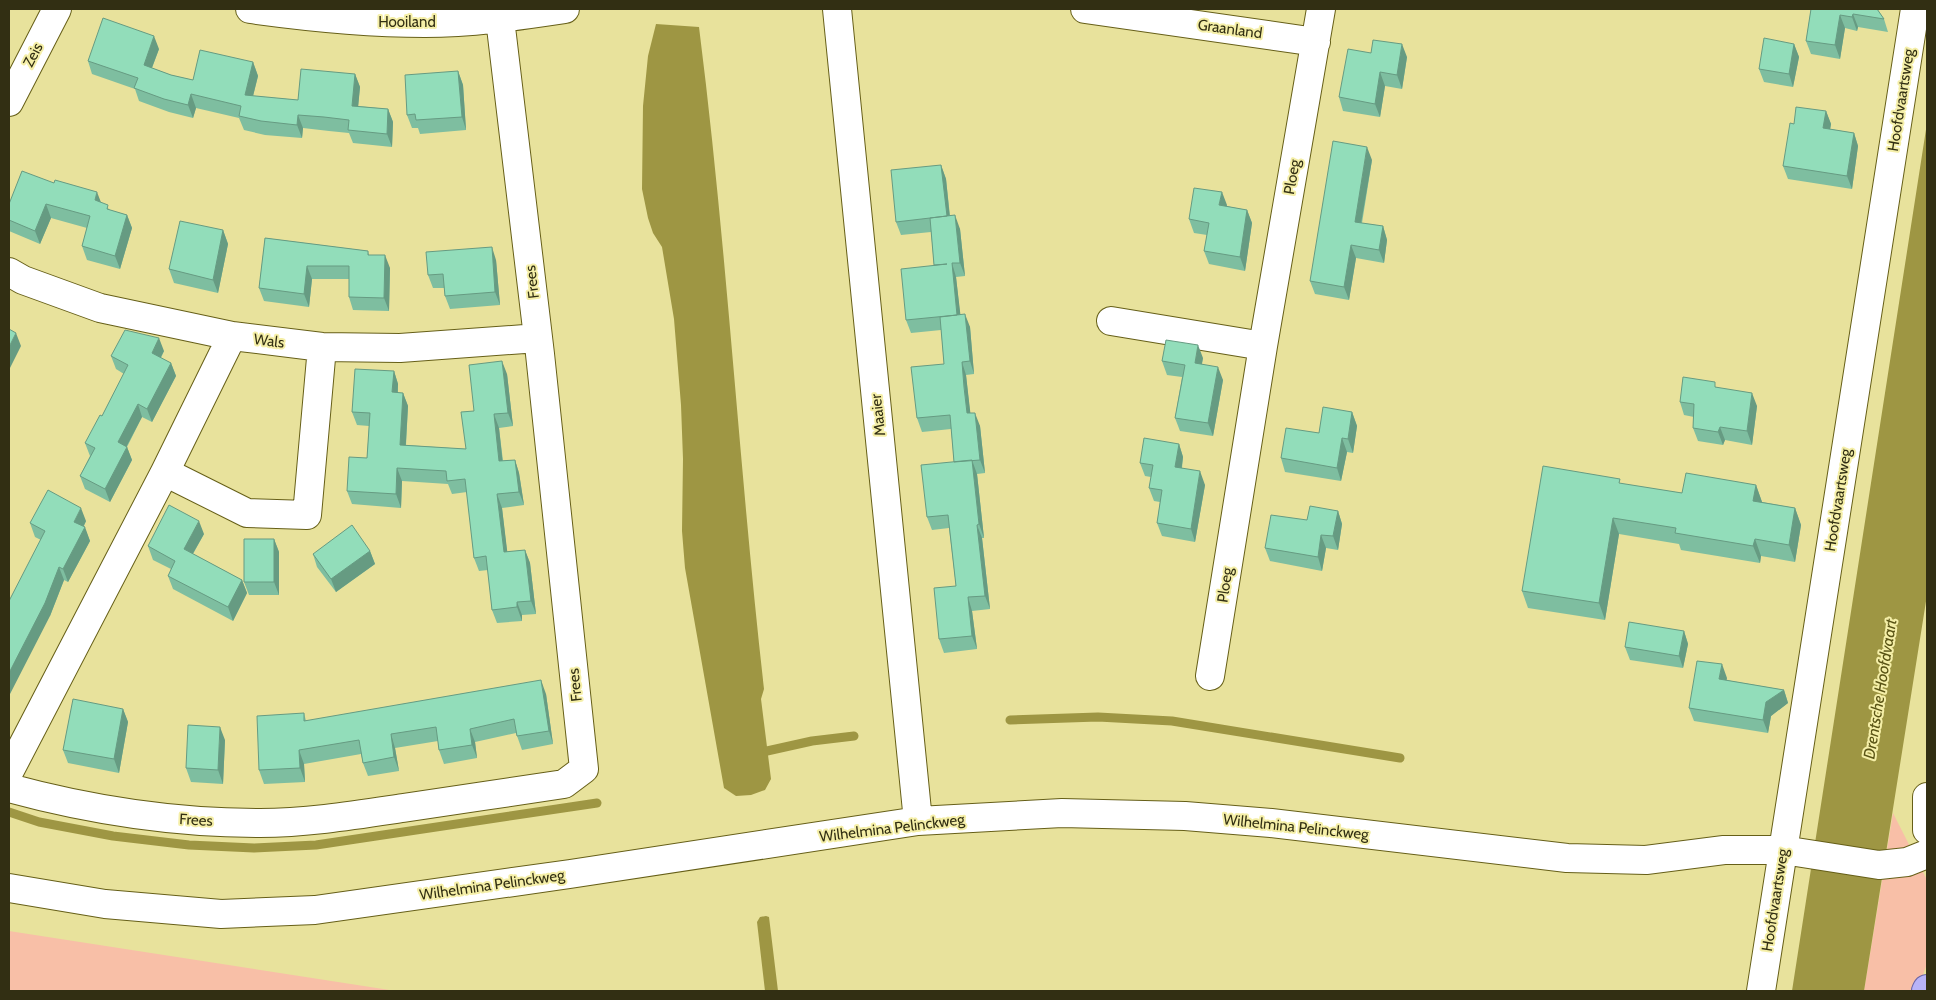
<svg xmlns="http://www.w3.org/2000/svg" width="1936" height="1000" font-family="Cabin,sans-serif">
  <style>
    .green { fill: #f8bfa7 }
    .water { fill: #9e9643 }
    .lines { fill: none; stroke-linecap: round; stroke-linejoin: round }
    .stream { stroke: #9e9643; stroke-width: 9 }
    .minor-casing { stroke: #665f18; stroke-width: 30 }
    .major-casing { stroke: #6a64a5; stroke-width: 30 }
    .minor { stroke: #fff; stroke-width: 28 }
    .major { stroke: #b8b3f8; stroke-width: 28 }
    .wall { fill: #7ebea0 }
    .shaded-wall { fill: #669b82 }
    .building { fill: #92ddba; stroke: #669b82 }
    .labels { text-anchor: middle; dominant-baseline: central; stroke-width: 4; stroke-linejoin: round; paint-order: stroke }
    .street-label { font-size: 15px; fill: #322f13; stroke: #f5efa8 }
    .water-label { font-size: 16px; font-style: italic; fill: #595314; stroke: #f5efa8 }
  </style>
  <rect width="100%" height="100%" fill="#e8e29c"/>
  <path class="green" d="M 1893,813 L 1927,880 L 1927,964 L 1917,991 L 1864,991 Z
    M 9,931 L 396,991 L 9,991 Z"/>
  <path class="water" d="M 656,24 L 699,27 C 727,247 739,469 764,689 L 761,699 L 771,779 L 765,790 L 751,795 L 736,796 L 724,788 L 685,568 L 682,531 L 683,459 L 681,405 L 674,319 L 662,247 L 653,233 L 648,218 L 642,189 L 643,106 L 648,56 Z
    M 1927,123 L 1927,595 L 1864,991 L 1792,991 Z
    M 766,916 L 769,917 L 778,991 L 765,991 L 757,922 L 760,917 Z"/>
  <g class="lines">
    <path class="stream" d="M 1010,720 L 1098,717 L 1172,721 L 1400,758
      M 767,751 L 812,741 L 854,736
      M 9,812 L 39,822 L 113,836 L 189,845 L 254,848 L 316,845 L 597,803"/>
    <g class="minor-casing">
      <path id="minor" d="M 250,9 C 308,17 366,23 425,23 C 472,23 518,16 565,9
        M 837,9 L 918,821
        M 1085,9 L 1316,42
        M 9,102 L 57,9
        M 9,272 L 23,280 L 100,308 L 232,336 L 322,347 L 400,348 L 538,338
        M 1111,321 L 1263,346
        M 165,472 L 247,513 L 307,515 L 322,347
        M 1210,676 L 1263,346 L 1321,9
        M 9,772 L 165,472 L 232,336
        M 9,788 C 90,810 175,823 260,823 C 307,823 356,815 403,808 C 457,800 510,792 564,784 L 584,769 L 540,354 L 500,19
        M 1927,797 L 1927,830
        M 9,888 L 105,904 L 221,914 L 315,910 L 570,874 L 918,821 L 1062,813 L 1185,816 L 1271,823 L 1567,858 L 1646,860 L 1724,850 L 1783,850 L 1879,865 L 1907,862 L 1927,854
        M 1761,991 L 1915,9"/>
    </g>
    <g class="major-casing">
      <path id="major" d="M 1926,991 L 1927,989"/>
    </g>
    <use href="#minor" class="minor"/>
    <use href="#major" class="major"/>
  </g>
  <path class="wall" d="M 1811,9 L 1878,10 L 1884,19 L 1888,32 L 1858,27 L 1857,31 L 1845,28 L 1840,59 L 1811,54 L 1806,41 Z
    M 1794,44 L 1799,57 L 1793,87 L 1764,82 L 1759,69 Z
    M 159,49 L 152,68 L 171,75 L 193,80 L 253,62 L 258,76 L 253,96 L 298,100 L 355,74 L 360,87 L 358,106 L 388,109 L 393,122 L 392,147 L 353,143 L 349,133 L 329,131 L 303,128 L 302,138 L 265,135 L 244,130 L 239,118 L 196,108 L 193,118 L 169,112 L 139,101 L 135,89 L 92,74 L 88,61 Z
    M 1371,53 L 1407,57 L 1402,89 L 1385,86 L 1380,117 L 1343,111 L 1339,97 Z
    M 458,71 L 463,85 L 466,130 L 420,134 L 418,128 L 412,128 L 407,115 Z
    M 1826,111 L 1831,124 L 1830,129 L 1854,133 L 1858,146 L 1852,189 L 1788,179 L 1783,166 L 1794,124 Z
    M 1372,160 L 1362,223 L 1383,226 L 1387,240 L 1384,263 L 1356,258 L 1349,300 L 1315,294 L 1310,281 Z
    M 941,165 L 946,179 L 950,216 L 960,229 L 965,276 L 956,277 L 960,314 L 970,327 L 974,374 L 966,375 L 970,413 L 980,426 L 985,473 L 977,474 L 984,538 L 982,538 L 990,609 L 972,611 L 977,649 L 944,653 L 939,639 L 956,586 L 949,528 L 932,530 L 927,517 L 954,462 L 951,429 L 922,432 L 917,418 L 944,364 L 941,330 L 911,333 L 906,320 L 934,265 L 931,232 L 901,235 L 896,222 Z
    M 101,202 L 110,210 L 127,215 L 132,228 L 120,269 L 87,260 L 82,246 L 87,228 L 51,218 L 40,244 L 9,231 L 9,204 Z
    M 1227,205 L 1226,206 L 1247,210 L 1252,223 L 1245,271 L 1209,264 L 1204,251 L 1207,235 L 1194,233 L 1189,219 Z
    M 223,230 L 228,244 L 218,293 L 174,283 L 169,269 Z
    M 265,238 L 368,251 L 369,255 L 390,268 L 389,311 L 353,310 L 349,297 L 349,279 L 312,279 L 309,307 L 264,301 L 259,288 Z
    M 496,260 L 500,305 L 450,309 L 445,296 L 444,288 L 433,288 L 428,275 Z
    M 164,351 L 161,358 L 171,363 L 176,376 L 152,422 L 142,417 L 127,447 L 132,460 L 110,502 L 85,489 L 80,476 L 90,456 L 85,443 L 102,416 L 124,374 L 116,369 L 111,356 Z
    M 1203,358 L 1202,364 L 1223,380 L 1213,436 L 1180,431 L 1175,418 L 1182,377 L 1167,375 L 1162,361 Z
    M 394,371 L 398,384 L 398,393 L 403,393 L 408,406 L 406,445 L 466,449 L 474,411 L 507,374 L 513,426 L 499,428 L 503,461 L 515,460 L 519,473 L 524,505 L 502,508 L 507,552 L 525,550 L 530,563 L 536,614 L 522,615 L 522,621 L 497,623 L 492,610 L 488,570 L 479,571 L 474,558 L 467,492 L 452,494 L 448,484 L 402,481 L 401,508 L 352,504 L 347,491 L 367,458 L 369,426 L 357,425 L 352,412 Z
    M 1717,387 L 1757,406 L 1752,445 L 1725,440 L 1723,445 L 1698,441 L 1693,428 L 1694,417 L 1684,415 L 1680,402 Z
    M 1352,412 L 1357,426 L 1353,453 L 1347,452 L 1341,481 L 1285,472 L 1281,458 L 1319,433 Z
    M 1179,444 L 1183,457 L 1182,468 L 1205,485 L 1195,542 L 1162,536 L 1157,523 L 1160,502 L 1154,501 L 1149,488 L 1151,477 L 1145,476 L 1140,463 Z
    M 1621,484 L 1682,493 L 1756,485 L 1762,502 L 1795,508 L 1801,525 L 1795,562 L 1761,556 L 1760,563 L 1681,550 L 1679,544 L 1619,534 L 1605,620 L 1528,608 L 1522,591 Z
    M 1338,511 L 1342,524 L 1338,550 L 1326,548 L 1322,571 L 1270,561 L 1265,548 L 1307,520 Z
    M 86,521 L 84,526 L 90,541 L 68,582 L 64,580 L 50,616 L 41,540 L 35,537 L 30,523 Z
    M 204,534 L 193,554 L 242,580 L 247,593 L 233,621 L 173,589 L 168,576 L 171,569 L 153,560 L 148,546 Z
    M 274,539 L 279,552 L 279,595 L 249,595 L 244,582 Z
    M 370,551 L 375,564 L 336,592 L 317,567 L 313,554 Z
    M 1684,631 L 1688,644 L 1683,668 L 1630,660 L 1625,647 Z
    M 1727,678 L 1726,680 L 1784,690 L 1788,703 L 1771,716 L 1768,733 L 1694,721 L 1689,708 Z
    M 546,694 L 553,744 L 522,750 L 516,733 L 475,742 L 477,758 L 444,764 L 439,750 L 438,741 L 395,748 L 399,771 L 368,776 L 363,763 L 361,754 L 304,764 L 305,782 L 264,784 L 259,770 L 304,713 L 306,721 Z
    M 123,709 L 128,722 L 119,773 L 68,763 L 63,750 Z
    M 225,740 L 223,784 L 191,782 L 186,768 Z"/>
  <path class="shaded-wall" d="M 1853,14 L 1858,27 L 1857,31 L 1852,17 Z
    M 1840,15 L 1845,28 L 1840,59 L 1835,45 Z
    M 154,36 L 159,49 L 148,78 L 144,65 Z
    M 1402,44 L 1407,57 L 1402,89 L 1397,75 Z
    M 1794,44 L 1799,57 L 1793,87 L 1789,74 Z
    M 253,62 L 258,76 L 250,108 L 245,95 Z
    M 458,71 L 463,85 L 466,130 L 462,117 Z
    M 1380,72 L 1385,86 L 1380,117 L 1375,104 Z
    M 355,74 L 360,87 L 357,119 L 352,106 Z
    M 191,94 L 196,108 L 193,118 L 188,105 Z
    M 388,109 L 393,122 L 392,147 L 387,134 Z
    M 1826,111 L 1831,124 L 1828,142 L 1823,128 Z
    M 298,115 L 303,128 L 302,138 L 297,125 Z
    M 1854,133 L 1858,146 L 1852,189 L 1847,176 Z
    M 1367,147 L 1372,160 L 1359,235 L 1355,222 Z
    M 941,165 L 946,179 L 951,229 L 947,216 Z
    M 97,192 L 102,205 L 95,200 Z
    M 1222,192 L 1227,205 L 1224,219 L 1219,205 Z
    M 46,204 L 51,218 L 40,244 L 35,231 Z
    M 1247,210 L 1252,223 L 1245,271 L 1240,257 Z
    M 127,215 L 132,228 L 120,269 L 115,256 Z
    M 955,215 L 960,229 L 965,276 L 960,263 Z
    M 1383,226 L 1387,240 L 1384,263 L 1379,250 Z
    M 223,230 L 228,244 L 218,293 L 213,280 Z
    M 1351,245 L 1356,258 L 1349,300 L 1344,287 Z
    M 492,247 L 496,260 L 500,305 L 495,292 Z
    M 385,255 L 390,268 L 389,311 L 384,298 Z
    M 952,263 L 956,277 L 962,328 L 957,315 Z
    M 307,266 L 312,279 L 309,307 L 304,294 Z
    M 965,314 L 970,327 L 974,374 L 970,361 Z
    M 16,333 L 21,346 L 10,368 L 9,365 L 9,347 Z
    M 159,338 L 164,351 L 156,366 L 152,353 Z
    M 1198,345 L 1203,358 L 1199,377 L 1195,363 Z
    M 502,361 L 507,374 L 513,426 L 508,413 Z
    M 962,362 L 966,375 L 972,427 L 967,413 Z
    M 171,363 L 176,376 L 152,422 L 147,409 Z
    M 1218,367 L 1223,380 L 1213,436 L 1208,423 Z
    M 394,371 L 398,384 L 397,406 L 392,392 Z
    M 403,393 L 408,406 L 405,458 L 400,445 Z
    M 1752,393 L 1757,406 L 1752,445 L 1747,431 Z
    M 138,404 L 142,417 L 122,455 L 118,442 Z
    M 1352,412 L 1357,426 L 1353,453 L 1348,439 Z
    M 975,413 L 980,426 L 985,473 L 980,460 Z
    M 494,414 L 499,428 L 504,475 L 499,461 Z
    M 1720,427 L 1725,440 L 1723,445 L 1718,432 Z
    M 1342,438 L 1347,452 L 1341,481 L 1337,468 Z
    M 1179,444 L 1183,457 L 1180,480 L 1175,467 Z
    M 127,447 L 132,460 L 110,502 L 105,489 Z
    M 515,460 L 519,473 L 524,505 L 519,492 Z
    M 972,460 L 977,474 L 984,538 L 979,524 Z
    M 397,468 L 402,481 L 401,508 L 396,494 Z
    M 1200,471 L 1205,485 L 1195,542 L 1191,529 Z
    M 1756,485 L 1762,502 L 1760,518 L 1753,501 Z
    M 497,494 L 502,508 L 509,566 L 504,552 Z
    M 81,508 L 86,521 L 79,535 L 74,522 Z
    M 1795,508 L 1801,525 L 1795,562 L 1789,545 Z
    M 1338,511 L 1342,524 L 1338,550 L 1333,536 Z
    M 1613,518 L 1619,534 L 1605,620 L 1599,603 Z
    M 199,521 L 204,534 L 188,562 L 184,549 Z
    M 977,525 L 982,538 L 990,609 L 985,596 Z
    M 85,527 L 90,541 L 68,582 L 63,569 Z
    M 1321,535 L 1326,548 L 1322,571 L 1318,557 Z
    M 274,539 L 279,552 L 279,595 L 274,582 Z
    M 1755,539 L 1761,556 L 1760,563 L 1753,546 Z
    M 525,550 L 530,563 L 536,614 L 531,601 Z
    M 370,551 L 375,564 L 336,592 L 331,579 Z
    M 59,567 L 64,580 L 50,616 L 9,696 L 9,673 Z
    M 242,580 L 247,593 L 233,621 L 228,607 Z
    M 968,597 L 972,611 L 977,649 L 972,636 Z
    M 517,602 L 522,615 L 522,621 L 517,607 Z
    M 1684,631 L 1688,644 L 1683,668 L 1679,656 Z
    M 1722,664 L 1727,678 L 1724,693 L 1719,679 Z
    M 541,680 L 546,694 L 553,744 L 549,731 Z
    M 1784,690 L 1788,703 L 1771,716 L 1768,733 L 1763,720 L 1766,702 Z
    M 123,709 L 128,722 L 119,773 L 114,759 Z
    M 220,727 L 225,740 L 223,784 L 218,770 Z
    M 470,729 L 475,742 L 477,758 L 472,745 Z
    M 391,734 L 395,748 L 399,771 L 394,757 Z
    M 299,750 L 304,764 L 305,782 L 300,768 Z"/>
  <path class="building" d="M 1811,9 L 1877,9 L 1884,19 L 1853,14 L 1852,17 L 1840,15 L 1835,45 L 1806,41 Z
    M 103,18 L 154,36 L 144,65 L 171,75 L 193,80 L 200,50 L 253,62 L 245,95 L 298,100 L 301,69 L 355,74 L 352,106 L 388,109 L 387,134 L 348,130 L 349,120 L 324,117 L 298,115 L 297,125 L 261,121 L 239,116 L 241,106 L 191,94 L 188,105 L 164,99 L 134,88 L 138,78 L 88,61 Z
    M 1764,38 L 1794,44 L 1789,74 L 1759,69 Z
    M 1373,40 L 1402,44 L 1397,75 L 1380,72 L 1375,104 L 1339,97 L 1348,49 L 1371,53 Z
    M 458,71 L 462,117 L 416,120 L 415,114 L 407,115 L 405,75 Z
    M 1796,107 L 1826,111 L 1823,128 L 1854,133 L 1847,176 L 1783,166 L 1790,123 L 1794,124 Z
    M 1333,141 L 1367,147 L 1355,222 L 1383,226 L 1379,250 L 1351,245 L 1344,287 L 1310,281 Z
    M 941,165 L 947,216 L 896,222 L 891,170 Z
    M 22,171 L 54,183 L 55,180 L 97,192 L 95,200 L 108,205 L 107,209 L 127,215 L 115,256 L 82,246 L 90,216 L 46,204 L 35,231 L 9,220 L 9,204 Z
    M 1194,188 L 1222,192 L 1219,205 L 1247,210 L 1240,257 L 1204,251 L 1209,223 L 1189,219 Z
    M 955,215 L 960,263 L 952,263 L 957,315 L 906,320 L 901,269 L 947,264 L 934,265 L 930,218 Z
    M 180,221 L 223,230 L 213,280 L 169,269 Z
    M 265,238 L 368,251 L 368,255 L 385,255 L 384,298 L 349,297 L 349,266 L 307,266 L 304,294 L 259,288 Z
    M 492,247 L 495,292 L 445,296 L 443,274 L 428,275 L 426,252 Z
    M 965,314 L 970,361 L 962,362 L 964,387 L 967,413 L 975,413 L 980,460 L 954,462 L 950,415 L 917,418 L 911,367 L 944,364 L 940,317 Z
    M 9,329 L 16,333 L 9,347 Z
    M 125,330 L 159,338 L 152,353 L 171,363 L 147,409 L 138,404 L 118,442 L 127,447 L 105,489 L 80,476 L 95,448 L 85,443 L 100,415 L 102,416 L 128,365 L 111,356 Z
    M 1166,340 L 1198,345 L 1195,363 L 1218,367 L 1208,423 L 1175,418 L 1185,365 L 1162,361 Z
    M 502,361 L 508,413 L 494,414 L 499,461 L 515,460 L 519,492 L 497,494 L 504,552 L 525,550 L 531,601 L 517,602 L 517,607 L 492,610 L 486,556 L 474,558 L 465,479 L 447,481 L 446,471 L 397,468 L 396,494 L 347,491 L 349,457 L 367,458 L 370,413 L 352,412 L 355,369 L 394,371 L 392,392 L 403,393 L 400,445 L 466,449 L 461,412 L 474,411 L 469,365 Z
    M 1683,377 L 1715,382 L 1715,387 L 1752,393 L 1747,431 L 1720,427 L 1718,432 L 1693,428 L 1694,404 L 1680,402 Z
    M 1323,407 L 1352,412 L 1348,439 L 1342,438 L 1337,468 L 1281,458 L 1286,428 L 1319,433 Z
    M 1144,438 L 1179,444 L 1175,467 L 1200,471 L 1191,529 L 1157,523 L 1162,490 L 1149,488 L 1153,465 L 1140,463 Z
    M 972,460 L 979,524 L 977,525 L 985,596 L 968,597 L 972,636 L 939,639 L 934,588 L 956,586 L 948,515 L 927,517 L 921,465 Z
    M 1543,466 L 1620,479 L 1619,483 L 1682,493 L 1686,473 L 1756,485 L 1753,501 L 1795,508 L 1789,545 L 1755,539 L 1753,546 L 1675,533 L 1676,528 L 1613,518 L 1599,603 L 1522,591 Z
    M 48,490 L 81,508 L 74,522 L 85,527 L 63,569 L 59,567 L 45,603 L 9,673 L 9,601 L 45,531 L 30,523 Z
    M 169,505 L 199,521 L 184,549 L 242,580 L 228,607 L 168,576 L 175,561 L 148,546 Z
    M 1310,506 L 1338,511 L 1333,536 L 1321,535 L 1318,557 L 1265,548 L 1271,515 L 1307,520 Z
    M 352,525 L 370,551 L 331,579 L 313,554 Z
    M 244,539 L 274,539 L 274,582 L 244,582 Z
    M 1629,622 L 1684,631 L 1679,656 L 1625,647 Z
    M 1697,661 L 1722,664 L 1719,679 L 1784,690 L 1766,702 L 1763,720 L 1689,708 Z
    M 541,680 L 549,731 L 517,736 L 514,719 L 470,729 L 472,745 L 439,750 L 436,727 L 391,734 L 394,757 L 363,763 L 359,740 L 299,750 L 300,768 L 259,770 L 257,716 L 304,713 L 304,721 Z
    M 73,699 L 123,709 L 114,759 L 63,750 Z
    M 188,725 L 220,727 L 218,770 L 186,768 Z"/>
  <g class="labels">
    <g class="street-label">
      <text x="407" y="22">Hooiland</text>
      <text transform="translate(1230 29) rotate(8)">Graanland</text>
      <text transform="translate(33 55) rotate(-63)">Zeis</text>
      <text transform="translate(1901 100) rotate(-81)">Hoofdvaartsweg</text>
      <text transform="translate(1292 177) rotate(-80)">Ploeg</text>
      <text transform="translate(532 282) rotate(-97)">Frees</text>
      <text transform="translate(269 341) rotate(7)">Wals</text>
      <text transform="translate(878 415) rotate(-96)">Maaier</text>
      <text transform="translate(1838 500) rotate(-81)">Hoofdvaartsweg</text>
      <text transform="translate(1225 585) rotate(-81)">Ploeg</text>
      <text transform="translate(575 685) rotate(-96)">Frees</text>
      <text transform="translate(196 820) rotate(3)">Frees</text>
      <text transform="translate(1296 827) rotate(6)">Wilhelmina Pelinckweg</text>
      <text transform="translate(892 828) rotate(-7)">Wilhelmina Pelinckweg</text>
      <text transform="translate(492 885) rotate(-8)">Wilhelmina Pelinckweg</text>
      <text transform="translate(1775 900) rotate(-81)">Hoofdvaartsweg</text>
    </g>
    <g class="water-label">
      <text transform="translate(1880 689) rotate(-81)">Drentsche Hoofdvaart</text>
    </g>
  </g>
  <rect width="1936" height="1000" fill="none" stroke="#322f13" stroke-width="20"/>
</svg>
